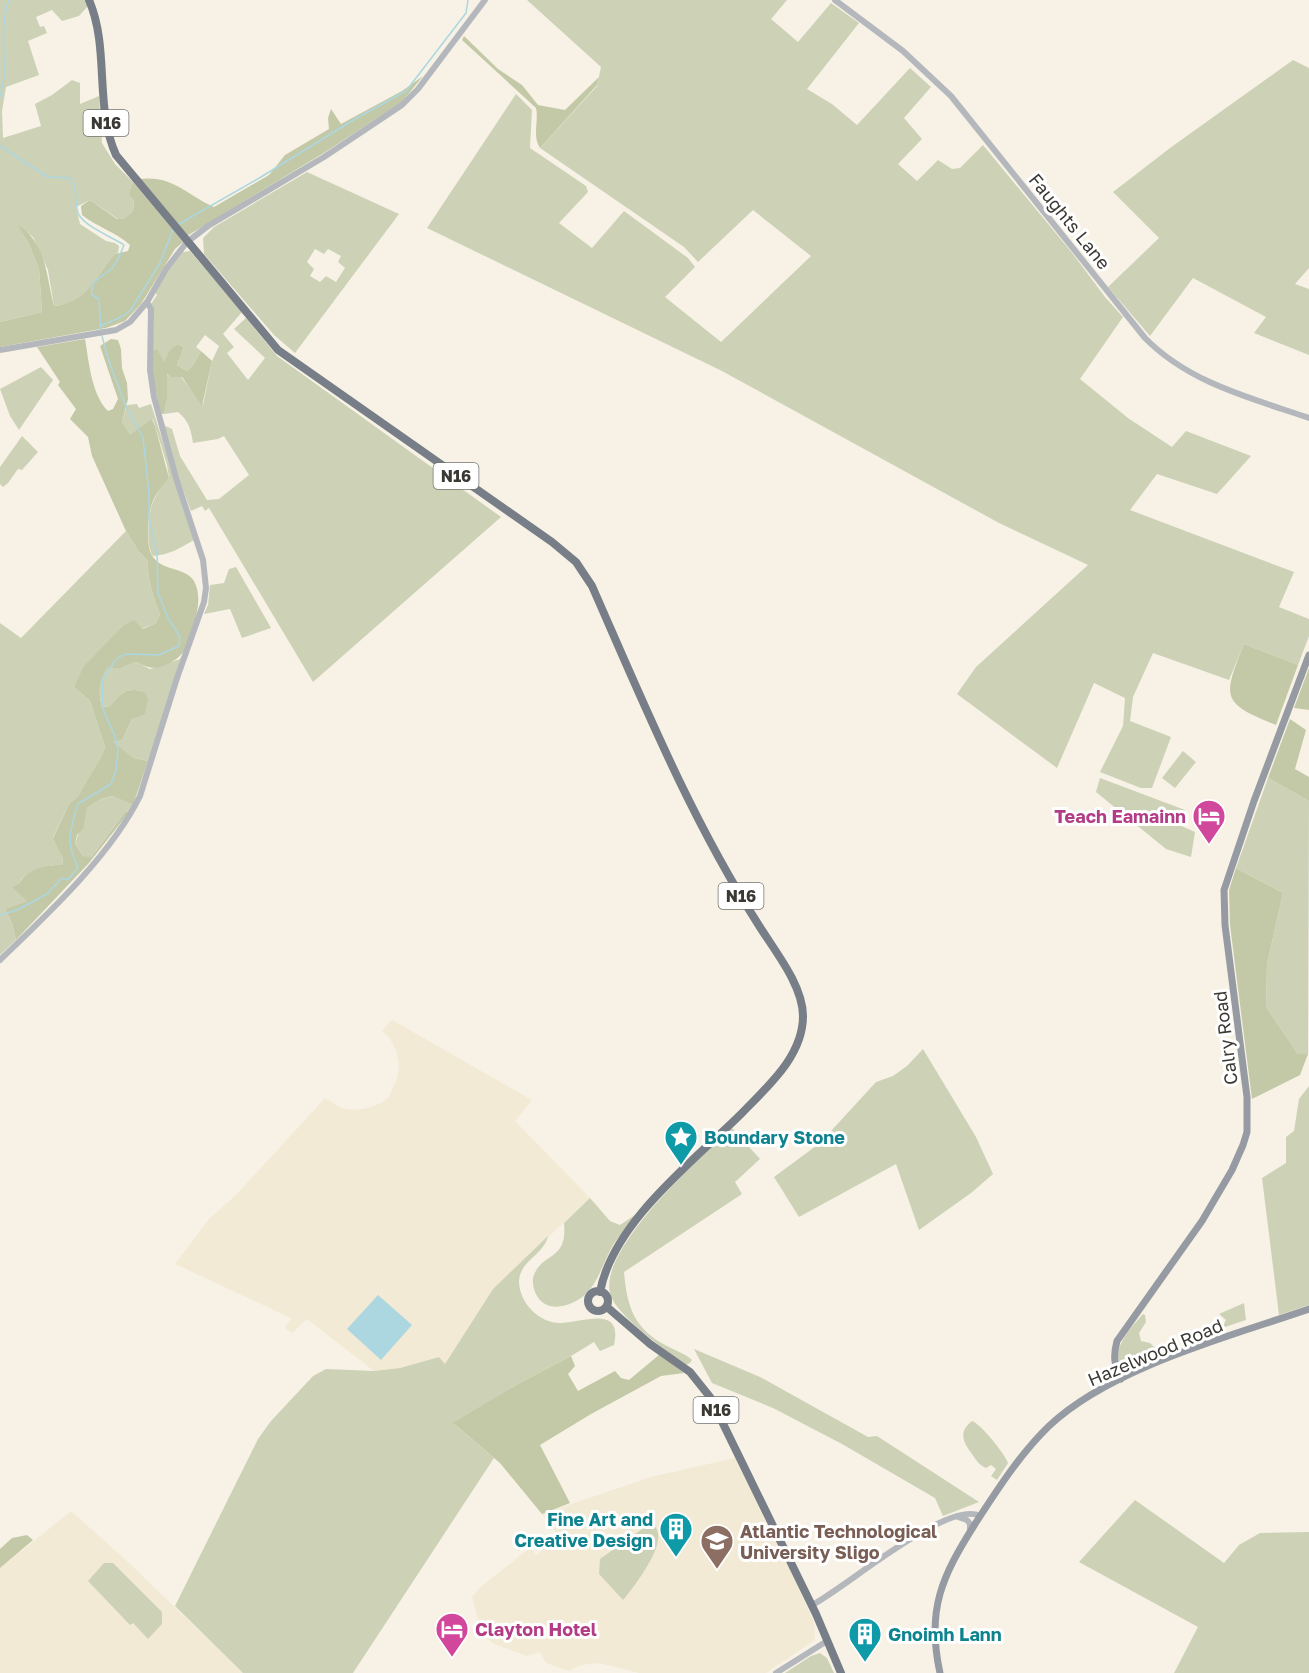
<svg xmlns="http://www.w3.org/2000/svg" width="1309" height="1673" font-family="'Golos Text',sans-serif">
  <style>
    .built { fill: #f2ead5 }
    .green { fill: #cdd2b7; fill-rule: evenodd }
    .forest { fill: #c3c9a6 }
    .water { fill: #acd7e0 }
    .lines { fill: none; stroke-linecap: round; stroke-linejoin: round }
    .stream { stroke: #acd7e0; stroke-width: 1.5 }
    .tertiary { stroke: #b4b8bd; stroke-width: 6 }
    .secondary { stroke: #969ba3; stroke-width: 7 }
    .trunk { stroke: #777e88; stroke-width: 8 }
    .labels { text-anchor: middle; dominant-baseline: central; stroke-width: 6; stroke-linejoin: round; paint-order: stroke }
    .shield { fill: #fff; stroke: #767471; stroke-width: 1.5 }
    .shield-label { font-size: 16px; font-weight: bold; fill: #3b3934 }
    .street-label { font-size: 18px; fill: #3b3934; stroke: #fff }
    .hotel-label { font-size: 18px; font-weight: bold; fill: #b23c85; stroke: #fff; text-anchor: end }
    .culture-label { font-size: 18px; font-weight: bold; fill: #0d838f; stroke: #fff; text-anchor: start }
    .education-label { font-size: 18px; font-weight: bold; fill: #785e54; stroke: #fff; text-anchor: start }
  </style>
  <rect width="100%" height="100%" fill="#f7f2e5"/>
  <path class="built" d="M 392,1020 L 532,1100 L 515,1121 L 590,1198 L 493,1289 L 445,1364 L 439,1357 L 400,1368 L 374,1371 L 307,1319 L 292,1333 L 285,1328 L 291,1318 L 175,1264 L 209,1219 L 236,1195 L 325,1098 L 341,1108 L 354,1110 L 368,1108 L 381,1103 L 388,1098 L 397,1079 L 399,1066 L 397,1052 L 389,1037 L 382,1031 Z
    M 735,1458 L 775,1537 L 814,1622 L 815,1640 L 766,1673 L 639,1673 L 599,1663 L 581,1665 L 569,1671 L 546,1663 L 540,1652 L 527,1656 L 494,1644 L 482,1634 L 472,1597 L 478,1589 L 531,1547 L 536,1555 L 559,1538 L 542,1514 L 651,1477 Z
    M 70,1512 L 72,1512 L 128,1562 L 243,1673 L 0,1673 L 0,1568 Z"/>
  <path class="green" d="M 0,0 L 86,0 L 88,6 L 79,16 L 62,21 L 52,10 L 36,17 L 40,27 L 44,26 L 47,33 L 28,41 L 39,75 L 6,87 L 2,111 L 3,138 L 41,126 L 35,104 L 52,95 L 72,80 L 80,83 L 80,104 L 99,96 L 102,143 L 115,164 L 133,182 L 130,194 L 134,199 L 133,211 L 125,218 L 118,219 L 90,200 L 76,207 L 80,224 L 106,241 L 115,243 L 119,246 L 118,253 L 115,254 C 95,278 87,303 54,306 L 48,270 L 33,237 L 18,225 L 29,244 L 39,269 L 42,312 L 0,322 Z
    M 527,0 L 787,0 L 771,19 L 798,42 L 831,3 L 859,23 L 807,89 L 832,104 L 857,125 L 910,68 L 931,87 L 904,118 L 922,139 L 898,164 L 917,181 L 938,160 L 952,169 L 960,168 L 983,145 L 1073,254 L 1105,297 L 1123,317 L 1080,379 L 1128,418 L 1172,447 L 1186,431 L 1251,456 L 1217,494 L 1157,474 L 1130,510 L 1294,572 L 1279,607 L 1309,619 L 1309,636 L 1298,665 L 1244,644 L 1229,680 L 1153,653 L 1133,697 L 1130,721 L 1171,737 L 1152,788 L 1141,788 L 1100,772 L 1123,726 L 1125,698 L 1094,683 L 1057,768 L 957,694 L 976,667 L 1088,565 L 999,523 L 722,371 L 427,228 L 516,94 L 532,110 L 530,148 L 586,186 L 588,192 L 559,223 L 592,248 L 624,211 L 688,258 L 695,267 L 665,297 L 721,342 L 811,256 L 753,210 L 698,262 L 684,247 L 540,148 L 597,86 L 601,67 Z
    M 1293,60 L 1309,68 L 1309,268 L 1295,284 L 1309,289 L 1309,355 L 1254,333 L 1266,317 L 1193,278 L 1150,336 L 1108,287 L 1159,238 L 1113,192 L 1170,148 Z
    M 307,172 L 399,214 L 295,353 L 274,335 L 204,254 L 203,238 L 214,227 ZM 315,249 L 324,254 L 328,249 L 341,256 L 338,262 L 345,268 L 336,282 L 326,276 L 320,282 L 310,276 L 314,269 L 307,262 Z
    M 190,251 L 242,312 L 223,334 L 234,347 L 227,353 L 248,380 L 265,358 L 234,329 L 246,318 L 277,356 L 501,517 L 313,682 L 209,508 L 205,511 L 202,506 L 191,511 L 173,463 L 163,425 L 172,429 L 180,456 L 207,500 L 219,499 L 249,475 L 224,436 L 218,439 L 193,443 C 191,430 189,421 178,412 L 164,414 L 167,399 L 166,374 L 170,377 L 181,377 L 203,405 L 212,361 L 219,346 L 205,335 L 196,347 L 201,351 L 193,365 L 187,371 L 177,365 L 184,347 L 178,344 L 164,363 L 152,351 L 151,304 L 157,295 L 155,292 L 166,273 L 183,252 Z
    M 41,367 L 53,380 L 19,430 L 10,416 L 0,389 Z
    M 137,404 L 139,408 L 151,404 L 194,540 C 180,548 169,555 153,556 C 145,544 148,510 155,498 C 158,491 164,485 169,478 L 167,465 L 153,419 L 130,436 L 122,422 L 127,405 Z
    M 22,436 L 38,452 L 22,470 L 18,469 L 8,483 L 3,487 L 0,484 L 0,467 Z
    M 126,531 L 139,552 L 148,561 C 147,577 153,598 160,614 L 156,623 L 108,643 L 94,656 L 74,687 L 90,701 L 105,747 L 102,757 L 78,796 L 69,804 L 53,837 L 63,859 L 62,865 C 47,865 36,868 24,877 C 19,881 19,885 13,887 L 28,901 L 5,909 L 12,923 L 16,940 L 0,955 L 0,623 L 21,638 Z
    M 236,567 L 271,628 L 242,638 L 230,609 L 204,614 L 208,605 L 210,585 L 224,583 L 229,569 Z
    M 187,648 L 148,761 L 134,758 L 112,742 L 122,740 L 145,692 C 126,687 122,692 110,706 L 102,707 C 98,693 99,679 107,666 L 119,669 L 136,662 L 150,669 L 180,659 Z
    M 1183,751 L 1196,762 L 1175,788 L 1162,778 Z
    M 1100,778 L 1185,810 L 1179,825 L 1195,832 L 1191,857 L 1166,849 L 1096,792 Z
    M 1268,778 L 1309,801 L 1308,1054 L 1298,1054 L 1266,1007 L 1267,964 L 1283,893 L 1236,868 Z
    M 114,796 L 133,805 L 130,811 L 125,812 L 90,858 L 83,856 L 75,844 L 87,808 L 101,799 Z
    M 923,1049 L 976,1137 L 993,1174 L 971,1193 L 919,1230 L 896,1164 L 799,1217 L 774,1177 L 820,1143 L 876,1082 L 893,1076 L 907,1066 Z
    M 1309,1086 L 1309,1305 L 1279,1315 L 1262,1178 L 1286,1163 L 1286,1137 L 1294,1131 L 1299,1099 Z
    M 732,1128 L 760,1159 L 735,1182 L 742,1194 L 624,1272 C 627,1307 634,1329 667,1346 C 676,1351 684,1353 692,1360 L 690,1363 L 686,1365 C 668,1352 614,1314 610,1293 C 599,1249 701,1156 732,1128 Z
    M 590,1198 L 610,1221 L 620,1225 L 638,1213 C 631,1223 622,1232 615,1242 C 601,1263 599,1290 574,1302 C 558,1310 540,1309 534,1289 C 533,1285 532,1279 534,1275 C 543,1252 568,1261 564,1223 Z
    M 548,1236 C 544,1255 519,1261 519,1282 C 520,1304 540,1324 562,1323 C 584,1322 623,1305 614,1345 L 600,1351 L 594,1342 L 571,1356 L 518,1384 L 454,1424 L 494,1458 L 353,1673 L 243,1673 L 175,1606 L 258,1439 L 271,1421 L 313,1376 L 326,1369 L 374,1371 L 400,1368 L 439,1357 L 445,1364 L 493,1289 Z
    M 1244,1303 L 1246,1320 L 1222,1328 L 1226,1320 L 1219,1314 Z
    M 1143,1314 L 1145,1315 L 1146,1322 L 1139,1333 L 1141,1341 L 1150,1343 L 1161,1354 L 1127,1368 L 1122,1368 C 1109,1350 1131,1328 1143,1314 Z
    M 694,1349 L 760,1377 L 868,1437 L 877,1436 L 979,1502 L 943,1516 L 935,1498 L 842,1444 L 773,1408 L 712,1383 Z
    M 972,1421 C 981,1424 1005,1454 1008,1463 L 997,1480 L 991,1476 L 996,1469 L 991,1465 L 986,1468 C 979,1465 976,1460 972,1454 C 963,1442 958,1432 972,1421 Z
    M 1135,1500 L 1224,1563 L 1239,1545 L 1260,1533 L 1309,1532 L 1309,1673 L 1174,1673 L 1198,1627 L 1079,1562 Z
    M 652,1522 C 656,1527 659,1531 658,1539 C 658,1554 633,1589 623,1600 L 599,1574 L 600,1559 Z
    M 104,1563 L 113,1563 L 162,1612 L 162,1624 L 148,1639 L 133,1623 L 130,1625 L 88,1581 Z
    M 820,1653 L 827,1658 L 834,1673 L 785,1673 L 811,1656 Z"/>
  <path class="forest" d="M 464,36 L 498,69 L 522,85 L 538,105 L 565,110 L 599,77 L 597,85 L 540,148 C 532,136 539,121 536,108 L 462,40 Z
    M 423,76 L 402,102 L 322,154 L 187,236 L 139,179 C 173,175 185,194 214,207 L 269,175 L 285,155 L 329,129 L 328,118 L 331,109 L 341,124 L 402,91 Z
    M 133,182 L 183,242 L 175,249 L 141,304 L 125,321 L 106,328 L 0,347 L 0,322 L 42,312 L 39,269 L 29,244 L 17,224 C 47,243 46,276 54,306 C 87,303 95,277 115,254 L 128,251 L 130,245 C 116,232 97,227 82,215 L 81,206 L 90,200 L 117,219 L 125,218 L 133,211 L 134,200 L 129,194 Z
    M 85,339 C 89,361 91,394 108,411 L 113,409 L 118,399 L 100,346 L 111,339 L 118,340 L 121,349 L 122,368 L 127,383 L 128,399 L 122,422 L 130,435 L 152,419 L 155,426 L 169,478 C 164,485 156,493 153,501 C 148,514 146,537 150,551 C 158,573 184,565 194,581 C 201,594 198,608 195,622 C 190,641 188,653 170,663 C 157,670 150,669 136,662 L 119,669 L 108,667 C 99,679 98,693 102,707 L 110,706 C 122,692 126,687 145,692 L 148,699 L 145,714 L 132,719 L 122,740 L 113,742 L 134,758 L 148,761 L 133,805 L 113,796 L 101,799 L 87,808 L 83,829 L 77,835 L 75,844 L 83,856 L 91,857 L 125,812 L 130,811 L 89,863 L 16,940 L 12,923 L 5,909 L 27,901 L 12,887 C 19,885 19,882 24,877 C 35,867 47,865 62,865 L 63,859 L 53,838 L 69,804 L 78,796 L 102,756 L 105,747 L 90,701 L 74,687 L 84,666 L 123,626 L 134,620 L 143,629 L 156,623 L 160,614 C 153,598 147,577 148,561 L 139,552 L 126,531 L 92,456 L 88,437 L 70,419 L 76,409 L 58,385 L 60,382 L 37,347 Z
    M 178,344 L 184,347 L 177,365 L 187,371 L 193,365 L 201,351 L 212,361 L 202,406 L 182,377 L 170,377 L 167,374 L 167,399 L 164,414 L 160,413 L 152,370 L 152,352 L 157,349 L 164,362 L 170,350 Z
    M 1244,644 L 1298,665 L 1276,725 C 1220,703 1223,697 1244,644 Z
    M 1309,668 L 1309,710 L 1294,708 Z
    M 1290,719 L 1306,730 L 1295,769 L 1309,777 L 1309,801 L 1268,778 Z
    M 1236,868 L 1283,893 L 1267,964 L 1266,1007 L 1298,1054 L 1308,1054 L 1300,1075 L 1252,1099 L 1230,925 L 1229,890 Z
    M 660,1354 L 684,1373 L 661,1376 L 591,1414 L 540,1445 L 570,1503 L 542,1514 L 500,1463 L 453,1423 L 518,1384 L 571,1356 L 575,1366 L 568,1374 L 578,1391 L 615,1371 L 621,1378 L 629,1380 Z
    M 27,1535 L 33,1540 L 0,1568 L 0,1549 L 12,1538 Z"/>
  <path class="water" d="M 378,1295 L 412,1325 L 381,1360 L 347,1329 Z"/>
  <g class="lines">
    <path class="stream" d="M 0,97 C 1,91 3,84 4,78 C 5,51 0,25 9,0
      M 0,146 L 48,177 L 70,178 C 79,188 73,203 79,215 C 86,227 112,237 124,245 C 120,254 118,262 112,268 C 103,277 89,280 92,295 L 99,299 L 101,331
      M 179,224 L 261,177 L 355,119 L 406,91 L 466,13 L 468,0
      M 100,326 L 121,317 L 130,311 L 160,263 L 173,229
      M 0,915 L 17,910 L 38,899 L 48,893 L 62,878 L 68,880 L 78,867 C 65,842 70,830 78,804 L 111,784 L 116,770 L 118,749 L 114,734 L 102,707 L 103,679 L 115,661 L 121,656 L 127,654 L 159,655 L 179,646 L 180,637 L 168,618 L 158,593 L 157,554 L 149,518 L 149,493 L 143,438 L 127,409 L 108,359 L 102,336"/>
    <path class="tertiary" d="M 835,0 L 903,51 L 951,96 L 1145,338 C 1189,383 1251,398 1309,418
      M 0,350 L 116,330 L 130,322 L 147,302 L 166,269 L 187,242 L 208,226 L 324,157 L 402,105 L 418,89 L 485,0
      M 0,960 C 48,914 111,855 140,796 L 177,678 L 204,602 L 206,588 L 203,560 L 176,478 L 154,397 L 150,370 L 151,309 L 147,302
      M 958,1517 L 967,1520 L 970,1524 L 970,1532
      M 812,1605 C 844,1589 948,1499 980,1516
      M 776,1673 L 827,1641"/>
    <path class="secondary" d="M 1121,1379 C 1114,1365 1113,1356 1117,1341 L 1202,1221 L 1232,1170 L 1243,1145 L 1247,1132 L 1247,1097 L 1225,925 L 1224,890 L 1254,801 L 1309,655
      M 940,1673 C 926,1610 942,1576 975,1524 C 997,1490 1020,1454 1049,1426 C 1112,1367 1228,1337 1309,1309"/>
    <path class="trunk" d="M 89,0 C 110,49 94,106 116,155 L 278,350 L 552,542 L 576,562 L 592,586 C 643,702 690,817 758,924 C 774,950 803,985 803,1016 C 803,1056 768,1086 742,1113 C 694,1161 613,1222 600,1292
      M588 1301a10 10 0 1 1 20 0a10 10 0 1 1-20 0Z
      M 607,1307 L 650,1344 L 690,1372 L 710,1397 L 816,1614 L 841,1673"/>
  </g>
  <defs>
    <g id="hotel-pin" transform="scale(1.725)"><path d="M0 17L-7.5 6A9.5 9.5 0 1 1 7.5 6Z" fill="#d1479c" stroke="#fff"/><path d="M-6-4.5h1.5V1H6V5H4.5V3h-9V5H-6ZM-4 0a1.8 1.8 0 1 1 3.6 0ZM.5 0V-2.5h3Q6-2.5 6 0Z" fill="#fff"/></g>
    <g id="sight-pin" transform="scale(1.725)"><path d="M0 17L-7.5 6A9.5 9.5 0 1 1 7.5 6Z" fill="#0f9aa8" stroke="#fff"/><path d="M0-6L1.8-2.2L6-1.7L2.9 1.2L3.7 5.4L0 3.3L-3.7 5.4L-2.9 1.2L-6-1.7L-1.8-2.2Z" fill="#fff"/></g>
    <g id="building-pin" transform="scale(1.725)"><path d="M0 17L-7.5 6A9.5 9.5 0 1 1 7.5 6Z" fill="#0f9aa8" stroke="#fff"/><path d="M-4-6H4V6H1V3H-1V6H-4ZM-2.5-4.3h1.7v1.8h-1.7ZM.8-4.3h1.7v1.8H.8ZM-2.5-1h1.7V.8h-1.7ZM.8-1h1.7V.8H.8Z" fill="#fff"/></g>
    <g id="university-pin" transform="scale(1.725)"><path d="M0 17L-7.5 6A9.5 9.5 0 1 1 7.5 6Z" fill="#8d6e63" stroke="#fff"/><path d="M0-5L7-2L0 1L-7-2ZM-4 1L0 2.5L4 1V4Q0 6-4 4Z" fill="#fff"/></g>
  </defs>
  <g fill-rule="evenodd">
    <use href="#hotel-pin" x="1209" y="816"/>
    <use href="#sight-pin" x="681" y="1137"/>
    <use href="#building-pin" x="676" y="1529"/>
    <use href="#university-pin" x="717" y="1541"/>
    <use href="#hotel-pin" x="452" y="1629"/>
    <use href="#building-pin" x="865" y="1634"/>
  </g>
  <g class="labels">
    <g class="shield">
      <rect x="83.5" y="110" width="45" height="26" rx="4.5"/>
      <rect x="433.5" y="463" width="45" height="26" rx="4.5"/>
      <rect x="718.5" y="883" width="45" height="26" rx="4.5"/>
      <rect x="693.5" y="1397" width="45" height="26" rx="4.5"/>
    </g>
    <g class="shield-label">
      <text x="106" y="123">N16</text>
      <text x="456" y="476">N16</text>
      <text x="741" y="896">N16</text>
      <text x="716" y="1410">N16</text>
    </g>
    <g class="street-label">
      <text transform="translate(1070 221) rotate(51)">Faughts Lane</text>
      <text transform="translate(1225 1038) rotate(-97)">Calry Road</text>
      <text transform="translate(1155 1352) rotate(-23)">Hazelwood Road</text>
    </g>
    <g class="hotel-label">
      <text x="1186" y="816">Teach Eamainn</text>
      <text x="475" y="1629" text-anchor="start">Clayton Hotel</text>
    </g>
    <g class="culture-label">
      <text x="704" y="1137">Boundary Stone</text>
      <text x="653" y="1519" text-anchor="end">Fine Art and<tspan x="653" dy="21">Creative Design</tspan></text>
      <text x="888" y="1634">Gnoimh Lann</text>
    </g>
    <g class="education-label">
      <text x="740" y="1531">Atlantic Technological<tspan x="740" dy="21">University Sligo</tspan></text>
    </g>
  </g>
</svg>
